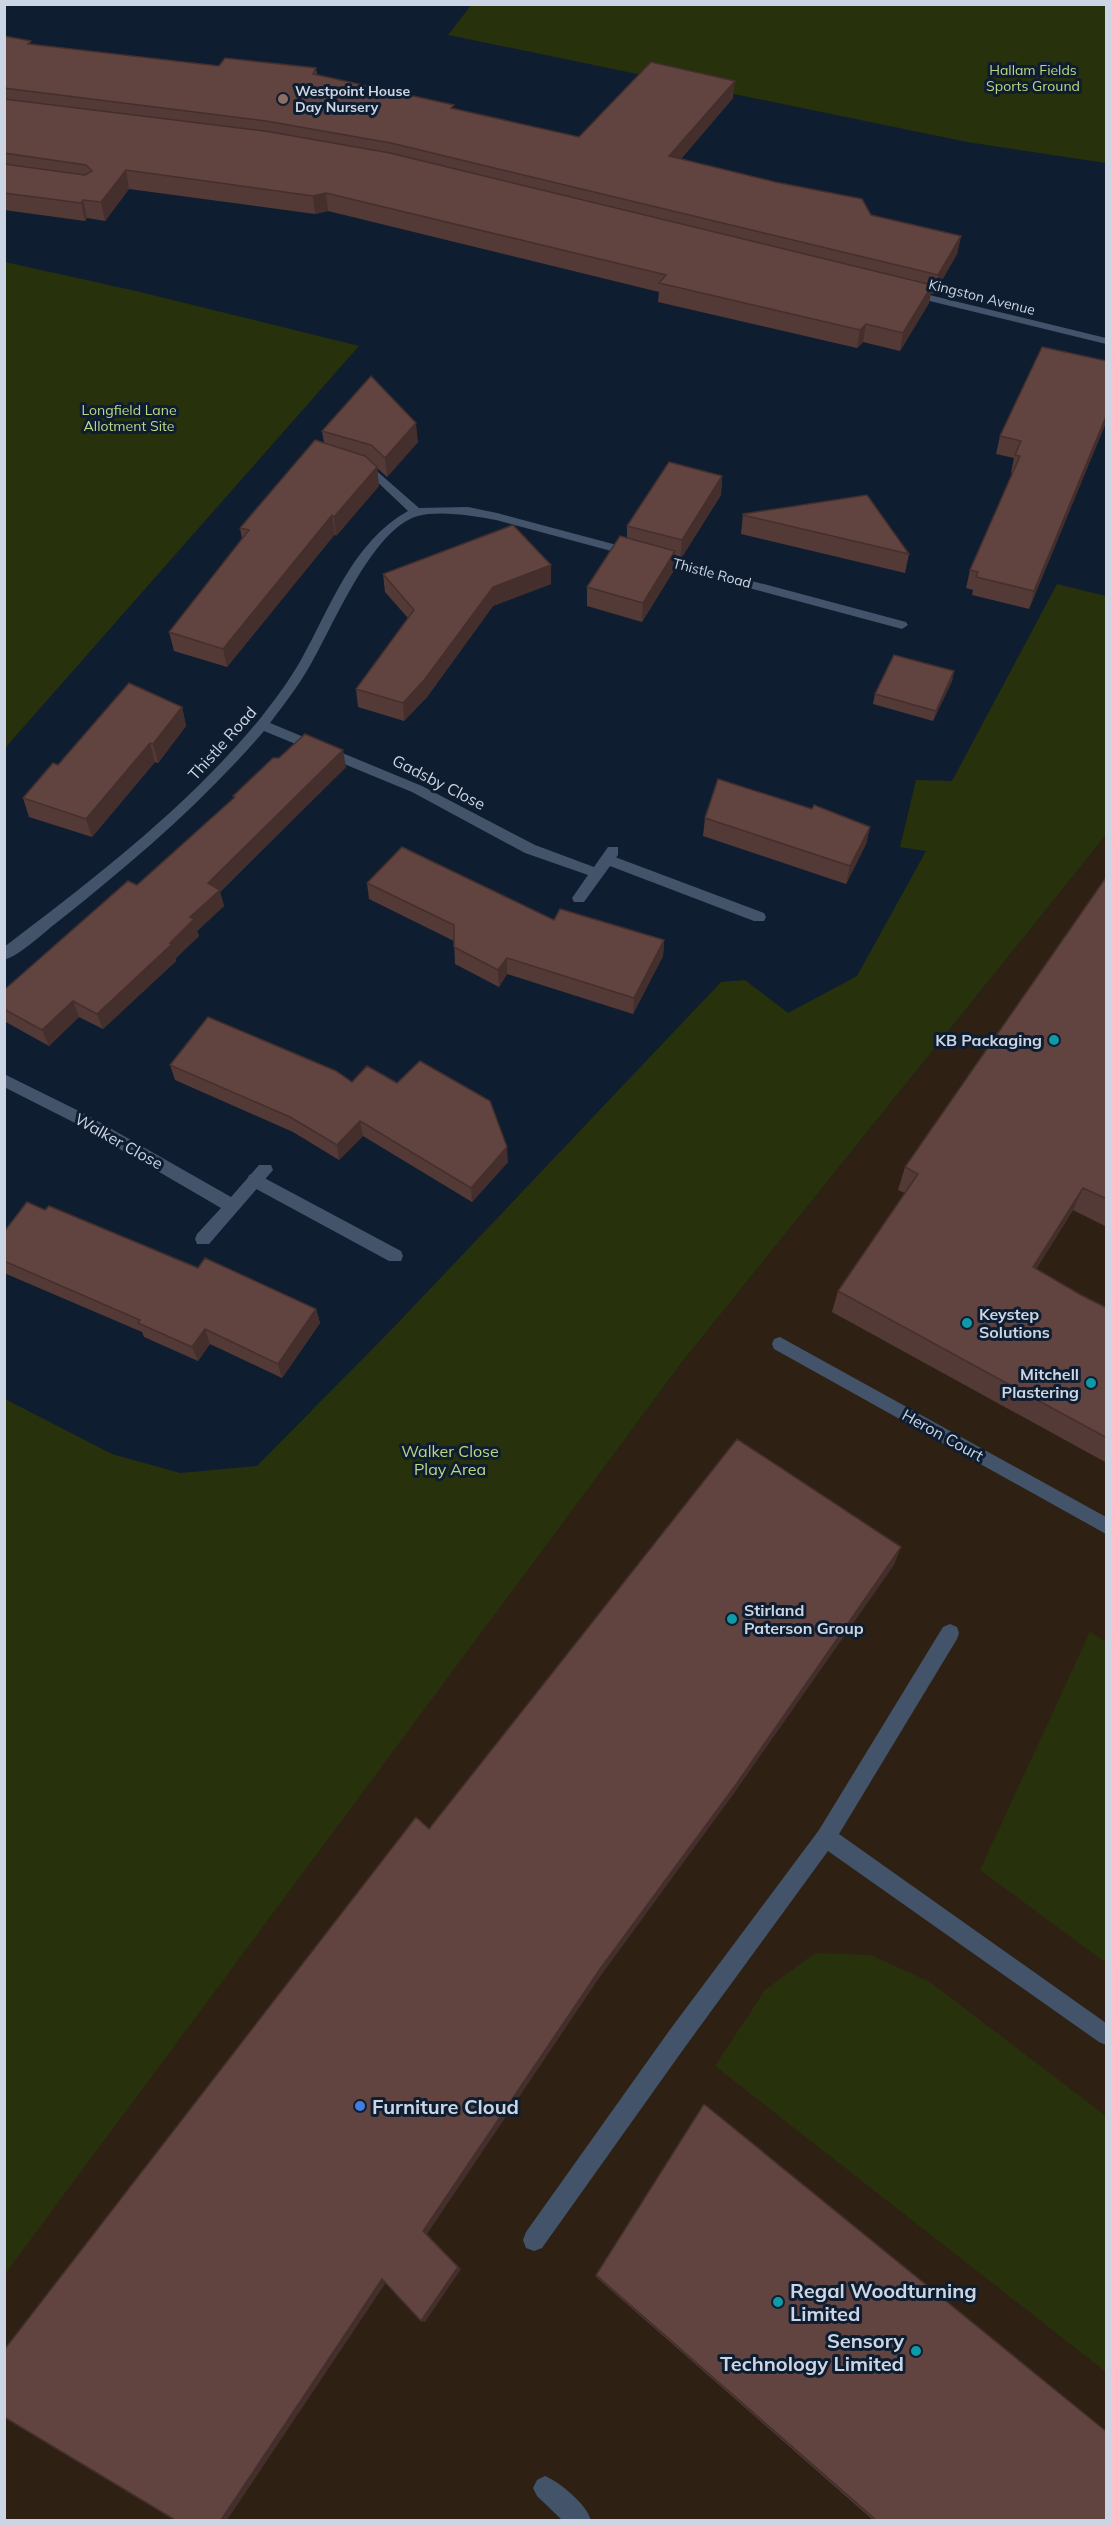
<svg xmlns="http://www.w3.org/2000/svg" width="1111" height="2525" font-family="Mulish,sans-serif">
  <style>
    .industrial { fill: #2e2114 }
    .green { fill: #27310b }
    .lines { fill: none; stroke-linecap: round; stroke-linejoin: round }
    .service { fill: #42536a; fill-rule: evenodd }
    .minor { fill: #42536a; fill-rule: evenodd }
    .wall { fill: #533a37 }
    .shaded-wall { fill: #442f2d }
    .building { fill: #614340; stroke: #442f2d; stroke-width: 1.5 }
    .education-dot { fill: #8d6e63; stroke: #0f1d31; stroke-width: 2 }
    .culture-dot { fill: #0f9aa8; stroke: #0f1d31; stroke-width: 2 }
    .shop-dot { fill: #3f7fe0; stroke: #0f1d31; stroke-width: 2 }
    .labels { text-anchor: middle; dominant-baseline: central; stroke-width: 6; stroke-linejoin: round; paint-order: stroke }
    .far-park-label { font-size: 14px; fill: #bdd884; stroke: #0f1d31 }
    .far-poi-label { font-size: 14px; font-weight: bold; fill: #cbd5e3; stroke: #0f1d31; text-anchor: start }
    .far-street-label { font-size: 14px; fill: #cbd5e3; stroke: #0f1d31 }
    .street-label { font-size: 16px; fill: #cbd5e3; stroke: #0f1d31 }
    .poi-label { font-size: 16px; font-weight: bold; fill: #cbd5e3; stroke: #0f1d31; text-anchor: end }
    .park-label { font-size: 16px; fill: #bdd884; stroke: #0f1d31 }
    .near-poi-label { font-size: 20px; font-weight: bold; fill: #cbd5e3; stroke: #0f1d31; text-anchor: start }
  </style>
  <rect width="100%" height="100%" fill="#0f1d31"/>
  <path class="industrial" d="M 1106,835 L 1106,2520 L 5,2520 L 4,2274 L 683,1361 Z"/>
  <path class="green" d="M 472,4 L 1106,5 L 1106,163 L 967,142 L 448,35 Z
    M 5,262 L 136,291 L 359,346 L 5,748 Z
    M 1057,584 L 1106,596 L 1106,835 L 683,1361 L 5,2274 L 5,1399 L 112,1454 L 180,1473 L 257,1466 L 395,1326 L 721,982 L 745,980 L 788,1013 L 857,976 L 926,851 L 900,847 L 916,780 L 952,781 Z
    M 1090,1632 L 1106,1642 L 1106,1963 L 980,1870 Z
    M 815,1953 L 871,1955 L 930,1982 L 1106,2116 L 1106,2372 L 715,2066 L 765,1990 Z"/>
  <g class="lines">
    <path class="service" d="M 607,854 L 764,913 L 766,917 L 764,921 L 754,921 L 602,863 L 600,859 Z
      M 255,1173 L 401,1251 L 403,1256 L 401,1261 L 389,1261 L 249,1185 L 247,1180 L 249,1175 Z
      M 780,1337 L 1106,1517 L 1106,1534 L 774,1349 L 772,1344 L 774,1339 Z
      M 950,1624 L 957,1627 L 959,1633 L 957,1639 L 839,1834 L 1106,2023 L 1106,2045 L 1099,2042 L 828,1851 L 685,2047 L 542,2248 L 534,2251 L 526,2248 L 523,2240 L 526,2232 L 669,2031 L 819,1830 L 943,1627 Z
      M 545,2476 C 561,2483 586,2504 591,2520 L 562,2520 L 537,2496 L 533,2488 L 537,2480 Z"/>
    <path class="minor" d="M 909,290 L 1106,338 L 1106,344 L 905,295 L 904,293 Z
      M 371,466 L 419,508 L 468,507 L 497,513 L 906,622 L 908,625 L 902,629 L 496,520 C 475,516 440,510 418,516 C 373,528 334,624 312,662 C 300,684 285,703 270,723 L 422,786 L 535,845 L 594,867 L 608,847 L 618,847 L 618,855 L 584,902 L 574,902 L 572,898 L 588,875 L 525,853 L 412,792 L 264,731 C 203,802 133,862 60,920 C 45,931 21,955 4,960 L 4,947 C 95,878 186,808 259,720 C 274,701 289,681 301,660 C 330,608 353,541 408,511 L 367,472 L 365,470 Z
      M 4,1074 L 87,1115 L 231,1197 L 259,1165 L 271,1165 L 273,1170 L 209,1244 L 197,1244 L 195,1239 L 197,1234 L 221,1208 L 75,1123 L 4,1087 Z"/>
  </g>
  <path class="wall" d="M 4,36 L 32,44 L 219,66 L 316,68 L 317,75 L 454,109 L 579,137 L 733,98 L 681,159 L 871,215 L 961,236 L 957,254 L 934,294 L 931,293 L 929,303 L 900,351 L 863,342 L 857,348 L 658,302 L 659,292 L 328,211 L 315,214 L 129,189 L 105,221 L 87,218 L 85,221 L 4,210 Z
    M 1107,361 L 1107,420 L 1029,609 L 972,595 L 973,590 L 966,588 L 970,570 L 1013,473 L 1011,473 L 1014,458 L 996,454 L 1000,436 Z
    M 322,431 L 418,442 L 387,477 L 377,468 L 379,486 L 336,536 L 335,534 L 227,667 L 174,651 L 169,632 L 242,539 L 240,528 L 324,443 Z
    M 722,476 L 721,495 L 680,560 L 675,558 L 674,570 L 642,622 L 587,606 L 587,587 L 627,538 L 627,526 Z
    M 743,514 L 909,554 L 905,573 L 741,534 Z
    M 551,565 L 551,584 L 493,606 L 427,697 L 404,721 L 358,707 L 356,689 L 408,618 L 385,592 L 383,574 Z
    M 954,671 L 952,681 L 933,721 L 873,704 L 875,694 Z
    M 182,707 L 186,726 L 158,763 L 155,762 L 92,837 L 29,817 L 23,798 L 58,765 Z
    M 346,767 L 220,892 L 224,906 L 197,931 L 199,936 L 176,958 L 176,961 L 103,1029 L 79,1017 L 49,1046 L 4,1021 L 4,990 L 137,885 L 234,798 L 233,796 Z
    M 705,818 L 870,827 L 866,844 L 846,884 L 703,836 Z
    M 1107,876 L 1107,1227 L 1073,1210 L 1036,1269 L 1081,1295 L 1107,1308 L 1107,1463 L 832,1312 L 838,1291 L 905,1193 L 898,1190 L 905,1167 Z
    M 367,883 L 554,920 L 664,940 L 663,956 L 633,1014 L 507,974 L 499,987 L 455,964 L 454,941 L 369,899 Z
    M 170,1065 L 352,1082 L 508,1162 L 472,1202 L 363,1136 L 339,1160 L 293,1132 L 175,1080 Z
    M 45,1210 L 198,1268 L 316,1309 L 320,1323 L 282,1378 L 210,1344 L 198,1361 L 144,1337 L 142,1332 L 4,1273 L 4,1232 Z
    M 704,2104 L 1107,2520 L 873,2520 L 595,2276 Z"/>
  <path class="shaded-wall" d="M 735,81 L 733,98 L 668,174 L 669,156 Z
    M 126,170 L 129,189 L 105,221 L 101,202 Z
    M 326,193 L 328,211 L 315,214 L 313,196 Z
    M 83,200 L 87,218 L 85,221 L 81,203 Z
    M 961,236 L 957,254 L 934,294 L 938,275 Z
    M 932,285 L 929,303 L 900,351 L 903,333 Z
    M 866,324 L 863,342 L 857,348 L 860,330 Z
    M 1107,414 L 1107,420 L 1029,609 L 1034,591 Z
    M 416,423 L 418,442 L 387,477 L 385,458 Z
    M 377,467 L 379,486 L 336,536 L 334,517 Z
    M 722,476 L 721,495 L 680,560 L 682,540 Z
    M 332,515 L 335,534 L 227,667 L 223,649 Z
    M 675,551 L 674,570 L 642,622 L 643,603 Z
    M 551,565 L 551,584 L 493,606 L 427,697 L 404,721 L 403,703 L 493,587 Z
    M 954,671 L 952,681 L 933,721 L 936,711 Z
    M 182,707 L 186,726 L 158,763 L 153,744 Z
    M 150,743 L 155,762 L 92,837 L 86,819 Z
    M 343,750 L 346,767 L 220,892 L 224,906 L 197,931 L 199,936 L 176,958 L 176,961 L 103,1029 L 97,1014 L 170,943 L 190,917 L 208,883 Z
    M 870,827 L 866,844 L 846,884 L 850,866 Z
    M 664,940 L 663,956 L 633,1014 L 634,998 Z
    M 507,958 L 507,974 L 499,987 L 498,970 Z
    M 73,1001 L 79,1017 L 49,1046 L 42,1030 Z
    M 360,1121 L 363,1136 L 339,1160 L 337,1145 Z
    M 507,1147 L 508,1162 L 472,1202 L 471,1188 Z
    M 1083,1188 L 1073,1210 L 1024,1289 L 1033,1267 Z
    M 316,1309 L 320,1323 L 282,1378 L 278,1364 Z
    M 205,1329 L 210,1344 L 198,1361 L 192,1347 Z
    M 901,1547 L 894,1565 L 732,1796 L 599,1978 L 427,2234 L 461,2269 L 425,2322 L 421,2321 L 423,2231 L 600,1969 Z
    M 382,2279 L 387,2281 L 227,2520 L 221,2520 Z"/>
  <path class="building" d="M 4,36 L 31,41 L 28,44 L 219,66 L 225,58 L 316,68 L 313,74 L 454,105 L 451,108 L 579,137 L 651,62 L 735,81 L 669,156 L 775,182 L 862,199 L 871,215 L 961,236 L 938,275 L 391,143 L 266,121 L 4,88 Z
    M 4,99 L 265,131 L 390,153 L 932,285 L 903,333 L 866,324 L 860,330 L 659,283 L 666,275 L 326,193 L 313,196 L 126,170 L 101,202 L 83,200 L 81,203 L 4,193 L 4,164 L 85,175 L 92,171 L 86,165 L 4,153 Z
    M 1042,347 L 1107,361 L 1107,414 L 1034,591 L 976,577 L 978,572 L 970,570 L 1020,456 L 1015,455 L 1021,441 L 1000,436 Z
    M 371,376 L 416,423 L 385,458 L 371,445 L 322,431 Z
    M 315,440 L 365,456 L 377,467 L 334,517 L 332,515 L 223,649 L 169,632 L 249,530 L 240,528 Z
    M 669,462 L 722,476 L 682,540 L 627,526 Z
    M 867,495 L 909,554 L 743,515 L 743,514 Z
    M 513,525 L 551,565 L 493,587 L 425,679 L 403,703 L 356,689 L 414,610 L 383,574 Z
    M 620,536 L 675,551 L 643,603 L 587,587 Z
    M 894,655 L 954,671 L 936,711 L 875,694 Z
    M 129,683 L 182,707 L 153,744 L 150,743 L 86,819 L 23,798 L 53,763 L 58,765 Z
    M 305,734 L 343,750 L 208,883 L 220,890 L 190,917 L 194,919 L 170,943 L 172,944 L 97,1014 L 73,1001 L 42,1030 L 4,1009 L 4,990 L 128,881 L 137,885 L 235,797 L 233,796 L 273,758 L 279,758 Z
    M 718,779 L 812,809 L 814,805 L 870,827 L 850,866 L 705,818 Z
    M 402,847 L 554,920 L 560,909 L 664,940 L 634,998 L 507,958 L 498,970 L 454,947 L 454,925 L 367,883 Z
    M 1107,876 L 1107,1199 L 1083,1188 L 1033,1267 L 1081,1295 L 1107,1308 L 1107,1438 L 838,1291 L 918,1174 L 905,1167 Z
    M 208,1017 L 336,1071 L 352,1082 L 367,1066 L 397,1083 L 420,1061 L 490,1101 L 507,1147 L 471,1188 L 360,1121 L 337,1145 L 290,1117 L 170,1065 Z
    M 27,1202 L 45,1210 L 49,1206 L 198,1268 L 205,1258 L 316,1309 L 278,1364 L 205,1329 L 192,1347 L 138,1323 L 140,1320 L 4,1261 L 4,1232 Z
    M 737,1439 L 901,1547 L 737,1783 L 600,1969 L 423,2231 L 458,2267 L 421,2321 L 382,2279 L 221,2520 L 175,2520 L 4,2417 L 4,2350 L 416,1817 L 429,1829 Z
    M 704,2104 L 1107,2432 L 1107,2520 L 876,2520 L 596,2275 Z"/>
  <circle class="education-dot" cx="283" cy="99" r="6"/>
  <g class="culture-dot">
    <circle cx="1054" cy="1040" r="6"/>
    <circle cx="967" cy="1323" r="6"/>
    <circle cx="1091" cy="1383" r="6"/>
    <circle cx="732" cy="1619" r="6"/>
    <circle cx="778" cy="2302" r="6"/>
    <circle cx="916" cy="2351" r="6"/>
  </g>
  <circle class="shop-dot" cx="360" cy="2106" r="6"/>
  <g class="labels">
    <g class="far-park-label">
      <text x="1033" y="70">Hallam Fields<tspan x="1033" dy="16">Sports Ground</tspan></text>
      <text x="129" y="410">Longfield Lane<tspan x="129" dy="16">Allotment Site</tspan></text>
    </g>
    <g class="far-poi-label">
      <text x="295" y="91">Westpoint House<tspan x="295" dy="16">Day Nursery</tspan></text>
    </g>
    <g class="far-street-label">
      <text transform="translate(982 297) rotate(14)">Kingston Avenue</text>
      <text transform="translate(712 573) rotate(15)">Thistle Road</text>
    </g>
    <g class="street-label">
      <text transform="translate(222 743) rotate(-48)">Thistle Road</text>
      <text transform="translate(439 782) rotate(27)">Gadsby Close</text>
      <text transform="translate(119 1141) rotate(29)">Walker Close</text>
      <text transform="translate(943 1435) rotate(29)">Heron Court</text>
    </g>
    <g class="poi-label">
      <text x="1042" y="1040">KB Packaging</text>
      <text x="979" y="1314" text-anchor="start">Keystep<tspan x="979" dy="18">Solutions</tspan></text>
      <text x="1079" y="1374">Mitchell<tspan x="1079" dy="18">Plastering</tspan></text>
      <text x="744" y="1610" text-anchor="start">Stirland<tspan x="744" dy="18">Paterson Group</tspan></text>
    </g>
    <g class="park-label">
      <text x="450" y="1451">Walker Close<tspan x="450" dy="18">Play Area</tspan></text>
    </g>
    <g class="near-poi-label">
      <text x="372" y="2106">Furniture Cloud</text>
      <text x="790" y="2290">Regal Woodturning<tspan x="790" dy="23">Limited</tspan></text>
      <text x="904" y="2340" text-anchor="end">Sensory<tspan x="904" dy="23">Technology Limited</tspan></text>
    </g>
  </g>
  <rect width="1111" height="2525" fill="none" stroke="#cbd5e3" stroke-width="12"/>
</svg>
